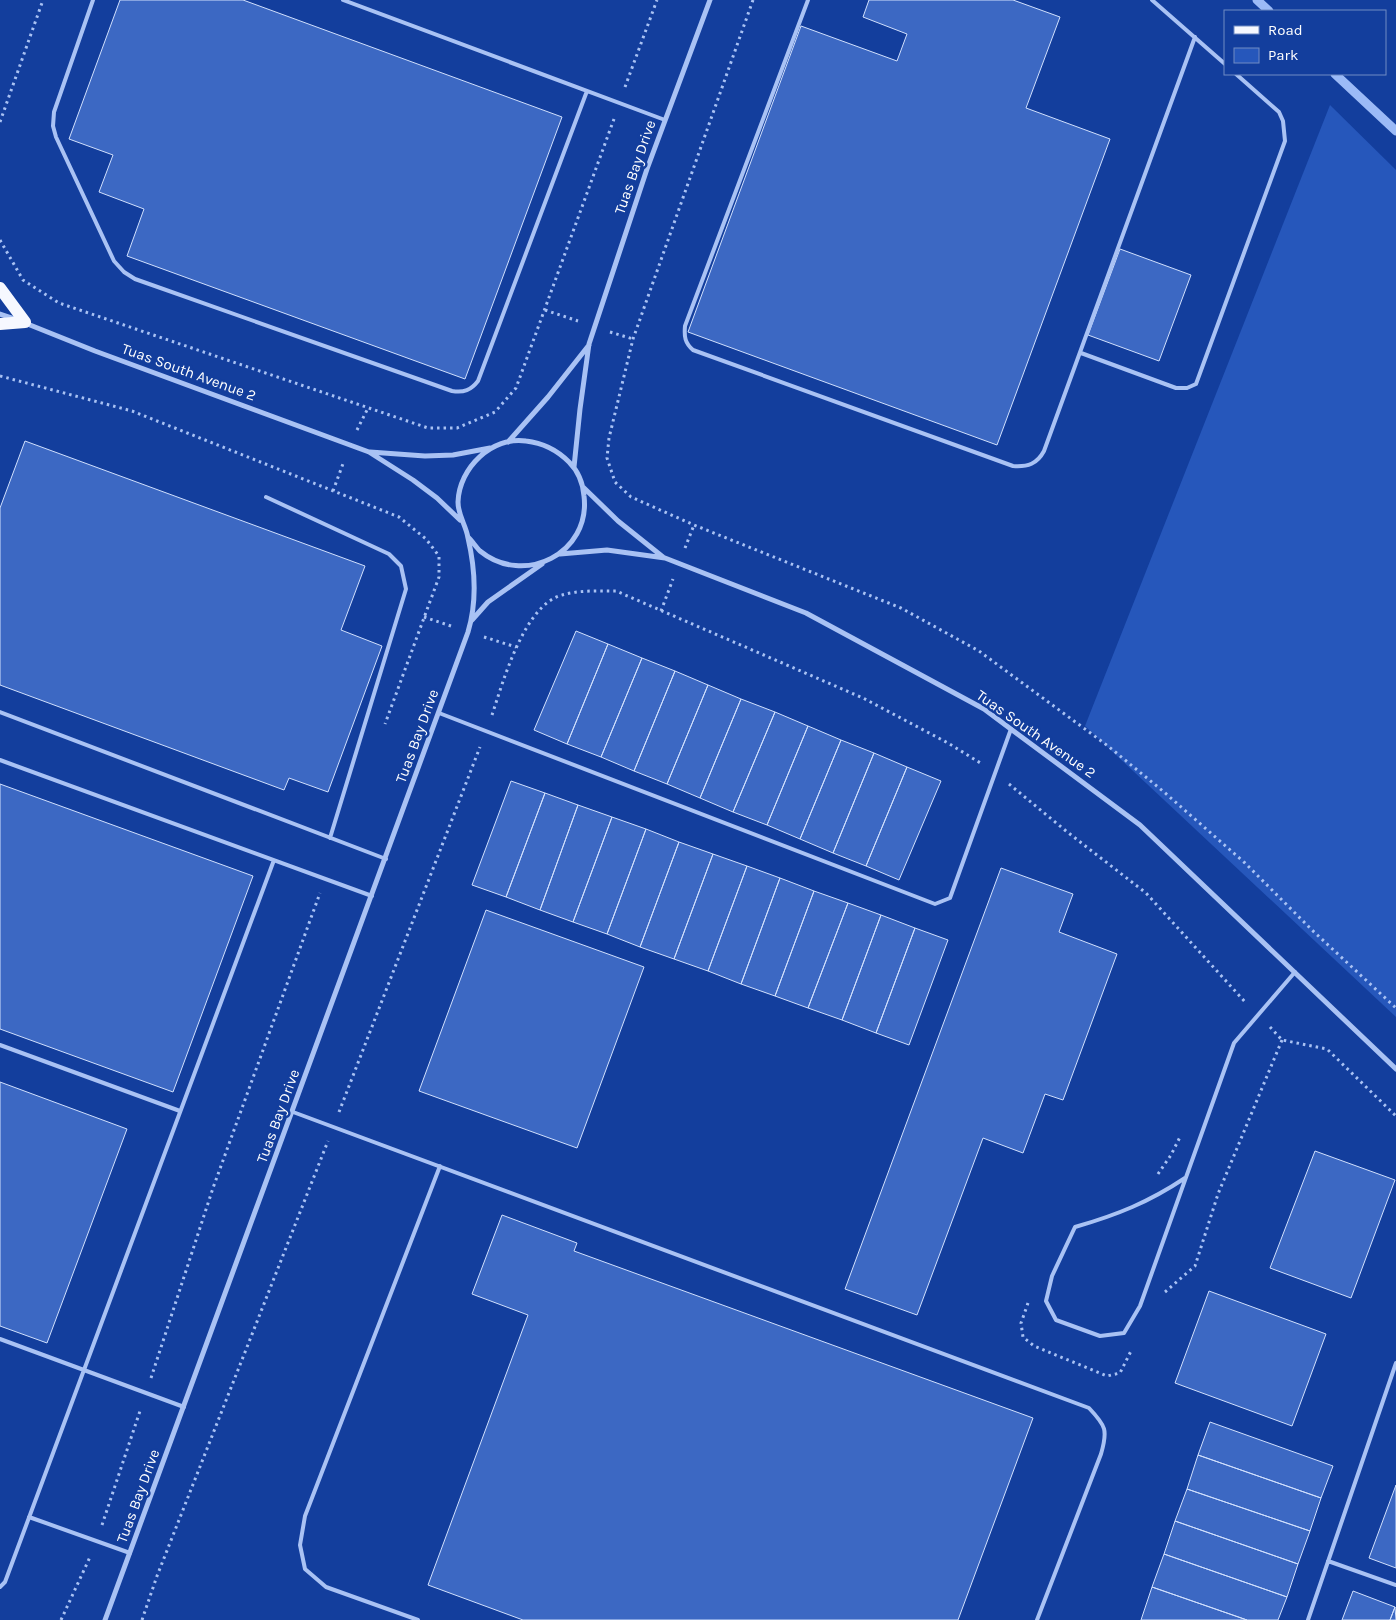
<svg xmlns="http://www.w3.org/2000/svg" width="1396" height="1620" font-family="Karla,sans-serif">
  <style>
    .green { fill: #2657bb }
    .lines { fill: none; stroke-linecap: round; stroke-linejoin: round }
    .stream { stroke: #9bbaf7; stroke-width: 9 }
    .building { fill: #3c68c3; stroke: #d1e0fd }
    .path { stroke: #a9c2f4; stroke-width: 3; stroke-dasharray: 2.5 4; stroke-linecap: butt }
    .service { stroke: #a9c2f4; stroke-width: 4 }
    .minor { stroke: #a9c2f4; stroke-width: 5 }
    .primary { stroke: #f6f8ff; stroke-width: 12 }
    .labels { text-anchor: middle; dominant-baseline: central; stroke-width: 5; stroke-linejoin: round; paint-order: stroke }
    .street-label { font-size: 15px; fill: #fff; stroke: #133e9d }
  </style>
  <rect width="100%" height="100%" fill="#133e9d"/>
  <path class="green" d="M 1330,105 L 1396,170 L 1396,1017 L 1085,726 Z"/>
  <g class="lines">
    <path class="stream" d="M 1257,0 L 1269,11
      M 1335,74 L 1396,131"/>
  </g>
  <path class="building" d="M 120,0 L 243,0 L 562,117 L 465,379 L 127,256 L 144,209 L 99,192 L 113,155 L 69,139 Z
    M 869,0 L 1013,0 L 1060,17 L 1026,108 L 1110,139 L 997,445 L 688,332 L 801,26 L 897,61 L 907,34 L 863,17 Z
    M 1120,249 L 1191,275 L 1159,361 L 1088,335 Z
    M 25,441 L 365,566 L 341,630 L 382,646 L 328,792 L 289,778 L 284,790 L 0,685 L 0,508 Z
    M 576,631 L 608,644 L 567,744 L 534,730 Z
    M 608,644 L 642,658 L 601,757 L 567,744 Z
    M 642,658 L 675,671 L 634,771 L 601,757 Z
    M 675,671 L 708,685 L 667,784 L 634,771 Z
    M 708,685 L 741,699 L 700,798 L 667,784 Z
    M 741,699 L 775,712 L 733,812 L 700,798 Z
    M 775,712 L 808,726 L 767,825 L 733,812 Z
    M 808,726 L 841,740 L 800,839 L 767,825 Z
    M 841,740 L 874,753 L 833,853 L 800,839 Z
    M 874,753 L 907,767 L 866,866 L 833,853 Z
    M 907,767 L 941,781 L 899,880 L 866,866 Z
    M 511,781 L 545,793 L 506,897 L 472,885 Z
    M 0,784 L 253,876 L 173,1092 L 0,1029 Z
    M 545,793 L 578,805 L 540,910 L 506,897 Z
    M 578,805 L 612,817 L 573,922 L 540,910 Z
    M 612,817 L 646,829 L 607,934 L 573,922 Z
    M 646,829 L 679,842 L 640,947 L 607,934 Z
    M 679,842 L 713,854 L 674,959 L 640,947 Z
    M 713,854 L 747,866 L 708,971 L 674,959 Z
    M 747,866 L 780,878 L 741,984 L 708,971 Z
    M 1001,868 L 1073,894 L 1059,932 L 1117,954 L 1063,1100 L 1045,1094 L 1023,1153 L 983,1138 L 917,1315 L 845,1289 Z
    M 780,878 L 814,891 L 775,996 L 741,984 Z
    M 814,891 L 848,903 L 808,1008 L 775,996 Z
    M 848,903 L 881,915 L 842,1020 L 808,1008 Z
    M 486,910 L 644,967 L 577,1148 L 419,1091 Z
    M 881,915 L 915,928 L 876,1033 L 842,1020 Z
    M 915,928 L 948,940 L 909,1045 L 876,1033 Z
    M 0,1082 L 127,1129 L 47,1343 L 0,1326 Z
    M 1315,1151 L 1395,1180 L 1351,1298 L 1270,1268 Z
    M 502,1215 L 577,1243 L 574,1251 L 1033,1418 L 958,1620 L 523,1620 L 428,1585 L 528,1315 L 472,1294 Z
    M 1209,1291 L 1326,1334 L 1292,1426 L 1175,1383 Z
    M 1210,1422 L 1333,1466 L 1321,1498 L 1198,1455 Z
    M 1198,1455 L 1321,1498 L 1310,1531 L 1187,1489 Z
    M 1396,1485 L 1396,1568 L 1369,1558 Z
    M 1187,1489 L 1310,1531 L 1298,1564 L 1175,1521 Z
    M 1175,1521 L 1298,1564 L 1287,1597 L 1164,1554 Z
    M 1164,1554 L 1287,1597 L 1278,1620 L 1247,1620 L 1152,1587 Z
    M 1152,1587 L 1247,1620 L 1141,1620 Z
    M 1353,1591 L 1395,1607 L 1390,1620 L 1342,1620 Z
    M 1395,1607 L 1396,1620 L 1390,1620 Z"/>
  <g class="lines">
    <path class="path" d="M 753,0 L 633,339 L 609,438 L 607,458 L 615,482 L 631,497 L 694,525 L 901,608 L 979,651 L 1108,746 L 1164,792 L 1245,863 L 1312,930 L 1396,1008
      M 625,87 L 657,0
      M 0,122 L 43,0
      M 0,240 L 23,280 L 59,303 L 428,428 L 457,428 L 495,412 L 516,388 L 614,119
      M 545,310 L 578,321
      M 610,332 L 633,339
      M 0,376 L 132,411 L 399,517 L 426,539 L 439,556 L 439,577 L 385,724
      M 357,430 L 368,408
      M 333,491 L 344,461
      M 685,548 L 694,525
      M 661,611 L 673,579
      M 424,617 L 451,626
      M 484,637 L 516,647
      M 492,715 C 503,682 524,605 562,595 C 579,590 598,591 616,591 L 863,698 L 948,743 L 982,764
      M 1009,784 L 1066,831 L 1146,893 L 1246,1003
      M 1270,1027 L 1282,1040 L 1327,1049 L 1396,1116
      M 339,1112 L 480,747
      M 1158,1174 L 1171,1155 L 1180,1137
      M 1165,1292 L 1195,1266 L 1218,1194 L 1282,1040
      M 1028,1303 L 1021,1323 L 1023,1337 L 1034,1346 L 1107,1376 L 1120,1373 L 1132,1349
      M 151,1378 L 213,1188 L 320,893
      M 102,1525 L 141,1408
      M 61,1620 L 90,1557
      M 142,1620 L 157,1576 L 328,1141"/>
    <path class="service" d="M 93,0 L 54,112 L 53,126 L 56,137 L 114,261 L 124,272 L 135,279 L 452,391 C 464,393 471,390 478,381 L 587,91
      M 343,0 L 665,120
      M 808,0 L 685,326 C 684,337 685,343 693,350 L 1013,466 C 1028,467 1037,464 1044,451 L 1195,37
      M 1152,0 L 1225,64
      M 1081,353 L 1176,388 L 1187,388 L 1196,384 L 1285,141 L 1283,121 L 1279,112 L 1236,74
      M 266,497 L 389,554 L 401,566 L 406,589 L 330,838
      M 0,712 L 386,859
      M 439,713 L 935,904 L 950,898 L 1011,729
      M 0,760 L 372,896
      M 0,1045 L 180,1111
      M 293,1112 L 1089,1408 C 1106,1426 1108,1430 1101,1454 L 1037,1620
      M 1185,1178 C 1149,1202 1117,1215 1075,1227 L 1052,1276 L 1046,1301 L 1056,1320 L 1100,1336 L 1124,1333 L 1140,1306 L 1234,1043 L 1295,972
      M 0,1339 L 184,1407
      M 29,1517 L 130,1553
      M 1328,1561 L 1396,1585
      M 0,1587 L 5,1582 L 274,860
      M 418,1620 L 326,1587 L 305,1569 L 300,1545 L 305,1516 L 440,1166
      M 1308,1620 L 1396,1363"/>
    <path class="minor" d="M 0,314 L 15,319
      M 25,323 L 95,351 L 369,452 L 413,480 L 437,498 L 460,520
      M 508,442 L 548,397 L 589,345
      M 370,452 L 425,456 L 453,455 L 490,448
      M 574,467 L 580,409 L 589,344 L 647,169 L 710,0
      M 583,487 L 618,521 L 663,557
      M 560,554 L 607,550 L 665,558 L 806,613 L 984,709 L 1140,825 L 1396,1069
      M 472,620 L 488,602 L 542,564
      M 105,1620 L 468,632 C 477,602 475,568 468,538 C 466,525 458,516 458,502 C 459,468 492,436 526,441 C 544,443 557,450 569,462 C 578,471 583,484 584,496 C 591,553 524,587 480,551 C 476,547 472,541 468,537"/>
    <path class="primary" d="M 0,288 L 25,322
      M 0,324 L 25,322"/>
  </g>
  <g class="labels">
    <g class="street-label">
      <text transform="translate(635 167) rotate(-71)">Tuas Bay Drive</text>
      <text transform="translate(189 372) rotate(20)">Tuas South Avenue 2</text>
      <text transform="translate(1036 734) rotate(35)">Tuas South Avenue 2</text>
      <text transform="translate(417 736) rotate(-70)">Tuas Bay Drive</text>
      <text transform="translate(278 1116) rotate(-70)">Tuas Bay Drive</text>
      <text transform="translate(138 1496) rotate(-70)">Tuas Bay Drive</text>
    </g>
  </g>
  <rect x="1224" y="10" width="162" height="65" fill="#133e9d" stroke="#718bc4"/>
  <rect x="1234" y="26" width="25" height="8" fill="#f6f8ff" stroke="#718bc4"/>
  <text x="1268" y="35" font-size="15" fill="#ffffff">Road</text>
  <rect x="1234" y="48" width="25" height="15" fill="#2657bb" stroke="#718bc4"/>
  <text x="1268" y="60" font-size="15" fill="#ffffff">Park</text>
</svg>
